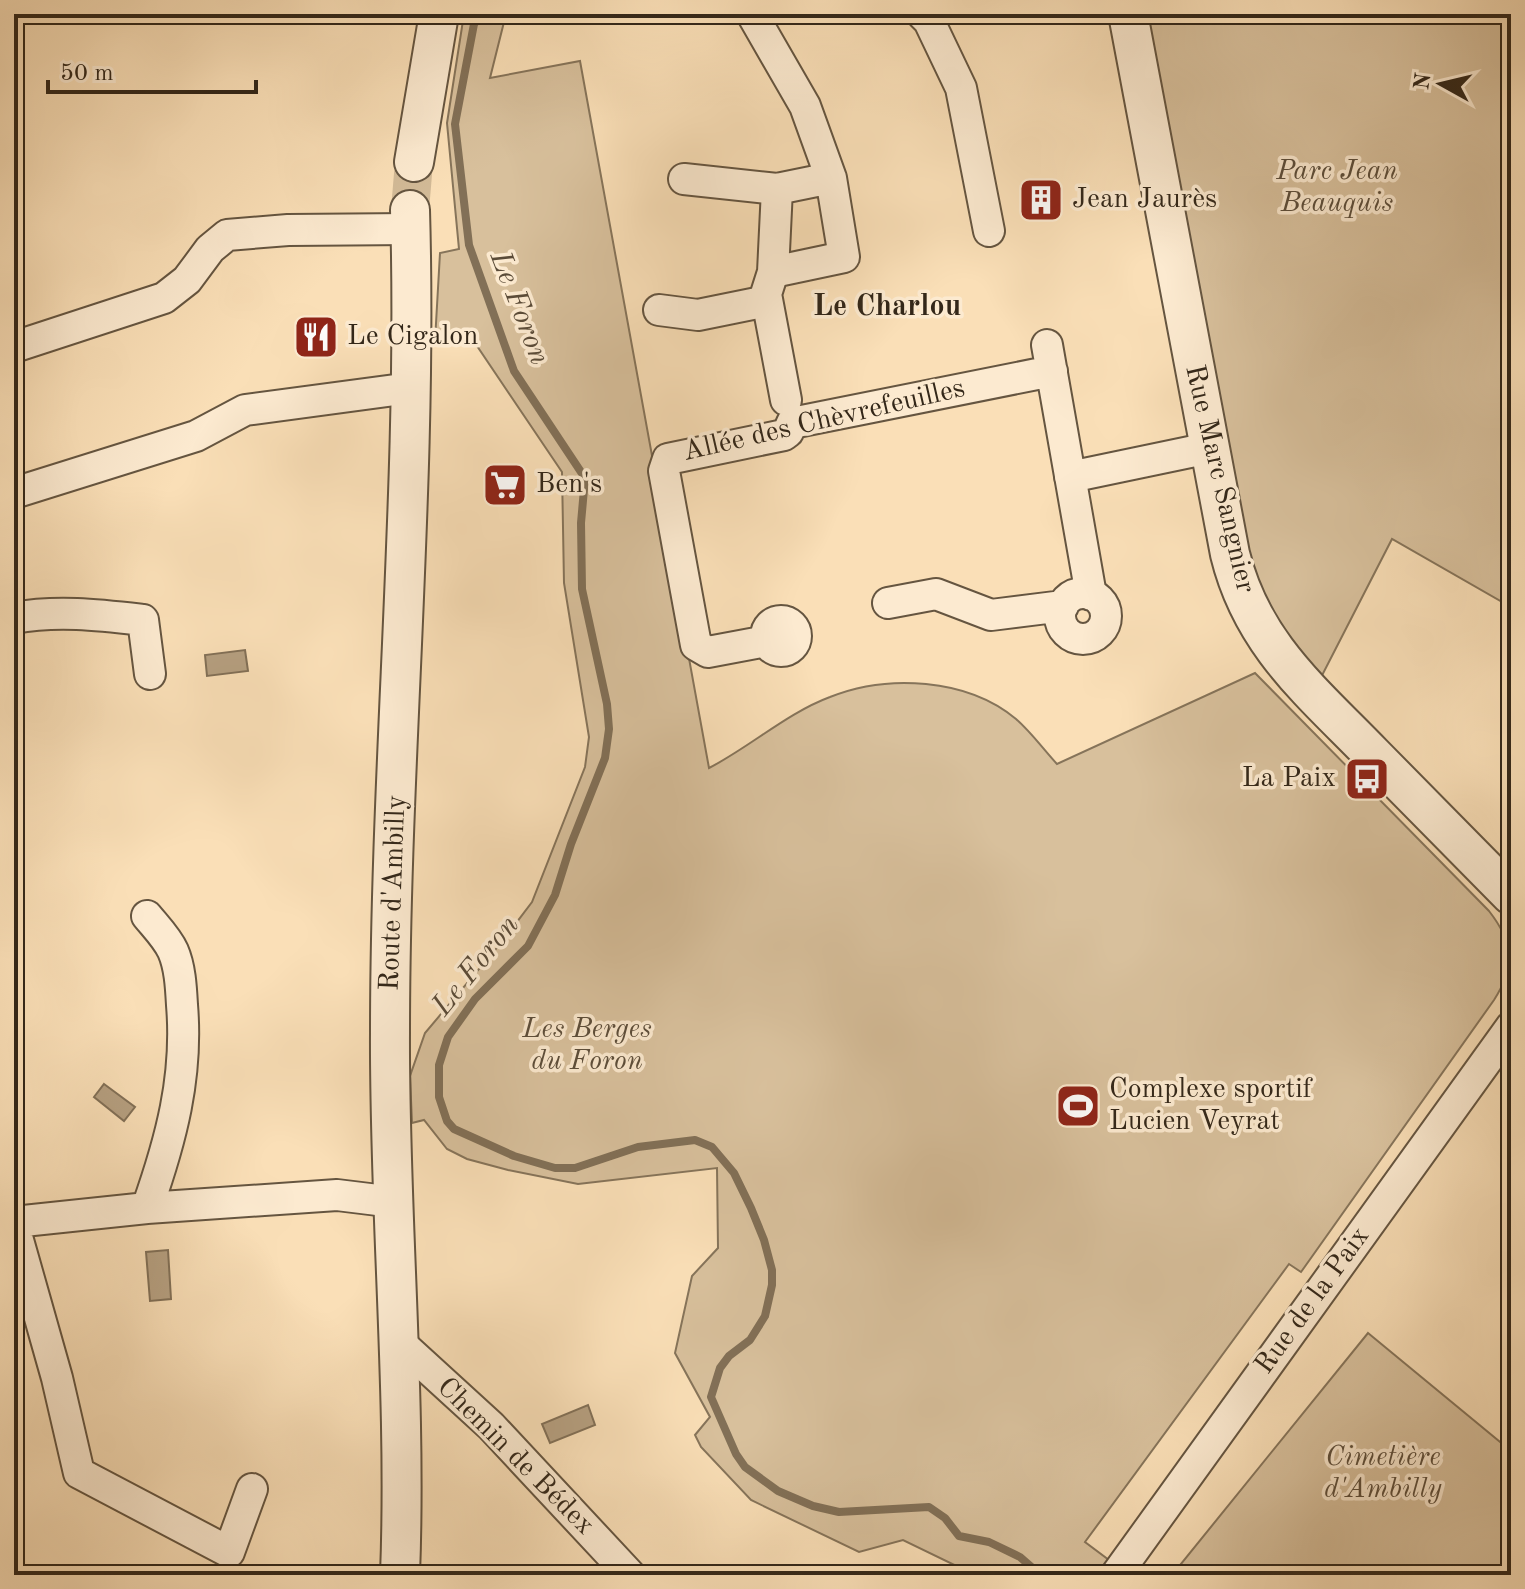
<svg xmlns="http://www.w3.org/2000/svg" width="1525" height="1589" font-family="'Old Standard TT',serif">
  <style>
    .green { fill: #d8c09c; stroke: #86745a; stroke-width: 2 }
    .water { fill: #b6a081; stroke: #827057; stroke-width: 2 }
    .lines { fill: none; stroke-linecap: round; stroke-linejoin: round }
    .stream { stroke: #827057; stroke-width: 8 }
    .tertiary-tunnel { stroke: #d2ba97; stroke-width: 38; stroke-dasharray: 38 19; stroke-linecap: butt }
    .minor-casing { stroke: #655540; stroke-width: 34 }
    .tertiary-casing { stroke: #655540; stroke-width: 42 }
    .minor { stroke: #fcead0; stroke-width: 30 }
    .tertiary { stroke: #fcead0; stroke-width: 38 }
    .labels { text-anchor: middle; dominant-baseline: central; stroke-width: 7; stroke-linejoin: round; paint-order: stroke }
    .park-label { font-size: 28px; font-style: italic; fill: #5c4d3a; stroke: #fcead0 }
    .poi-label { font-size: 28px; fill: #332719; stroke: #fcead0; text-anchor: start }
    .street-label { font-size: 28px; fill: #332719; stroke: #fcead0 }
    .neighbourhood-label { font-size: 30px; font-weight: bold; fill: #332719; stroke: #fcead0 }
    .water-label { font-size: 30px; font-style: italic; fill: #5a4b38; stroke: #fcead0 }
  </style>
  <rect width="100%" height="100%" fill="#fadfb7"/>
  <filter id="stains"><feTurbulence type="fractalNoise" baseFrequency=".0025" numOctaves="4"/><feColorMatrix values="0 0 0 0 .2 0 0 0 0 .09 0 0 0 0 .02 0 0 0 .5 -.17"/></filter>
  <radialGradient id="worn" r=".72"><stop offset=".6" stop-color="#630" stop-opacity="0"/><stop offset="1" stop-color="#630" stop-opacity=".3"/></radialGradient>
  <path class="green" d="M 464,14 L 506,14 L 490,78 L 580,61 L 709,768 C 750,747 787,713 830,697 C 887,674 967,678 1016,719 C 1031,732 1044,750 1057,764 L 1255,673 L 1489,911 C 1514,943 1516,966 1494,1000 L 1301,1272 L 1289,1264 L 1085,1542 L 1129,1575 L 975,1575 L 903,1540 L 859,1552 L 751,1500 L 701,1447 L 695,1435 L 710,1417 L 675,1353 L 692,1276 L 718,1248 L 717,1168 L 578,1184 L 508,1170 L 467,1159 L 447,1149 L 424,1120 L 412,1123 L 410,1076 L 425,1033 L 501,943 L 532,902 L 585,767 L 589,737 L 564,583 L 562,472 L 477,346 L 435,341 L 440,253 L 459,249 L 447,123 Z
    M 1128,14 L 1511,14 L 1511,607 L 1392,539 L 1313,693 L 1261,632 Z
    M 1368,1333 L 1511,1451 L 1511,1575 L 1172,1575 Z"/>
  <path class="water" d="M 245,650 L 248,671 L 207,676 L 205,655 Z
    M 104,1084 L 135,1107 L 124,1121 L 94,1097 Z
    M 168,1250 L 171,1299 L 150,1301 L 146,1252 Z
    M 588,1405 L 595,1425 L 550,1443 L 542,1424 Z"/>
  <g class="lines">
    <path class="stream" d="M 482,14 L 474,24 L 455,124 L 469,245 L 514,371 L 585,478 L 581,523 L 582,589 L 607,704 L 609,729 L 605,758 L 571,844 L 555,895 L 528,946 L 475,999 L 448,1037 L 439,1065 L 439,1097 L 447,1121 L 454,1129 L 514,1156 L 555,1168 L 575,1168 L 638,1147 L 695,1140 L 712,1147 L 734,1173 L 751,1208 L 764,1240 L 772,1270 L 772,1285 L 765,1316 L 750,1340 L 729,1356 L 720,1368 L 711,1397 L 736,1454 L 745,1467 L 778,1491 L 813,1506 L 839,1512 L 929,1507 L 945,1518 L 959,1536 L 989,1542 L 1020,1557 L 1036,1571 L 1037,1575"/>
    <path class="tertiary-tunnel" d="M 410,210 L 414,162"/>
    <g class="minor-casing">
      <path id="minor" d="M 752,14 L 805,106 L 831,178
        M 922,14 L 929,21 L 961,88 L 989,231
        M 684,179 L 777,189
        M 773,272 L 844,257 L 831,178 L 777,189 L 773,272 L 766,294 L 786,400
        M 659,310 L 698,315 L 767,301
        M 1047,345 L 1091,595
        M 14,347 L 164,298 L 187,280 L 210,249 L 227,235 L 288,230 L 411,229
        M 1070,477 L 1209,448
        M 14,493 L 196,436 L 245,410 L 410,388
        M1060 616a23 23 0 1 1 46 0a23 23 0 1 1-46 0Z
        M 888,603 L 936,594 L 991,615 L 1063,606
        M 14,618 C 57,610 99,615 143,620 L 150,674
        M766 636a15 15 0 1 1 30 0a15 15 0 1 1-30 0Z
        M 767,641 L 708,652 L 696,645 L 664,471 L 668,459 L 784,435 L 788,432 L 792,423 L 1052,371
        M 147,1208 C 171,1140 188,1077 182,1005 C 181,987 180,967 173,951 C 167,938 156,927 147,916
        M 14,1222 L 147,1208 L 337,1195 L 394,1202
        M 14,1226 L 57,1378 L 79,1473 L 229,1552 L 252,1489
        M 398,1341 L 491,1426 L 630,1575
        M 1116,1575 L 1511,1027"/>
    </g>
    <g class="tertiary-casing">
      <path id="tertiary" d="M 1128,14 L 1230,554 C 1252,644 1312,692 1373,755 C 1419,802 1465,848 1511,895
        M 414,162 L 439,14
        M 400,1575 C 407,1395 389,1214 390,1033 C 390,759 418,484 410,210"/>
    </g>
    <use href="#minor" class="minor"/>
    <use href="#tertiary" class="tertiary"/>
  </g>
  <defs>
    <g id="building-square" transform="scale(2.3)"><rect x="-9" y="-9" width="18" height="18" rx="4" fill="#8f2418" stroke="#fcead0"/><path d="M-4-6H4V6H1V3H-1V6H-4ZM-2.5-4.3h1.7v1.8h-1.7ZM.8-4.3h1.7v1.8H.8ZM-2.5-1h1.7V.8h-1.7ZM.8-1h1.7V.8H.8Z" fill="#fff"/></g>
    <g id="restaurant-square" transform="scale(2.3)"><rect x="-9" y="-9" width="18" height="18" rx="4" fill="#8f2418" stroke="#fcead0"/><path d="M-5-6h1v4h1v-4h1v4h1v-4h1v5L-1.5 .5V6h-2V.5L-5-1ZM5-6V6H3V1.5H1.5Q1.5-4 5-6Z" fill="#fff"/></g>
    <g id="supermarket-square" transform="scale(2.3)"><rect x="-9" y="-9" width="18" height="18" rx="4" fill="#8f2418" stroke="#fcead0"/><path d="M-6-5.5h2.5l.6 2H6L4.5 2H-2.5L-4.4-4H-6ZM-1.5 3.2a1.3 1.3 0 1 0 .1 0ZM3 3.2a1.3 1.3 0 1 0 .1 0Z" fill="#fff"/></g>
    <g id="bus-square" transform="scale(2.3)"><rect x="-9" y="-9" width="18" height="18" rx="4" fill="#8f2418" stroke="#fcead0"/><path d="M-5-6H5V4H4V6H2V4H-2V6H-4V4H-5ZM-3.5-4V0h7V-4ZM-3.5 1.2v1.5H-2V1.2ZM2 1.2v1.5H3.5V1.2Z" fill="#fff"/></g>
    <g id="stadium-square" transform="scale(2.3)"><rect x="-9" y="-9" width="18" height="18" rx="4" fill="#8f2418" stroke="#fcead0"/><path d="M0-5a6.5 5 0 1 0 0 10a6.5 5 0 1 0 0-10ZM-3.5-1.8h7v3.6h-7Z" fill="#fff"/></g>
  </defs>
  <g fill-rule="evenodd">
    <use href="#building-square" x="1041" y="200"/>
    <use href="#restaurant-square" x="316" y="337"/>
    <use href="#supermarket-square" x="505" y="485"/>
    <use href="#bus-square" x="1367" y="779"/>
    <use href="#stadium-square" x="1078" y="1106"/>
  </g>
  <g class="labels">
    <g class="park-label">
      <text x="1337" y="172">Parc Jean<tspan x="1337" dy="32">Beauquis</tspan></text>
      <text x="587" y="1030">Les Berges<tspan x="587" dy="32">du Foron</tspan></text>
      <text x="1383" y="1458">Cimetière<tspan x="1383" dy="32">d'Ambilly</tspan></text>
    </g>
    <g class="poi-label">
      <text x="1072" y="200">Jean Jaurès</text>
      <text x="347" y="337">Le Cigalon</text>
      <text x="536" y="485">Ben's</text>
      <text x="1336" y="779" text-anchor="end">La Paix</text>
      <text x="1109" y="1090">Complexe sportif<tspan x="1109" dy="32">Lucien Veyrat</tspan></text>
    </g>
    <g class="street-label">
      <text transform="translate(824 421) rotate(-13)">Allée des Chèvrefeuilles</text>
      <text transform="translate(1219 479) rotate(77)">Rue Marc Sangnier</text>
      <text transform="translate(394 893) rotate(-88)">Route d'Ambilly</text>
      <text transform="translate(1313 1301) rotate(-54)">Rue de la Paix</text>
      <text transform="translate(515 1457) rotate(45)">Chemin de Bédex</text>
    </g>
    <g class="neighbourhood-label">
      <text x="887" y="307">Le Charlou</text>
    </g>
    <g class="water-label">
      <text transform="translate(519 308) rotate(69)">Le Foron</text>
      <text transform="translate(476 966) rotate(-51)">Le Foron</text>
    </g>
  </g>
  <rect width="1525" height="1589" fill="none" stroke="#fadfb7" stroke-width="48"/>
  <rect x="16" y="16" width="1493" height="1557" fill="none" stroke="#332719" stroke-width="4"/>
  <rect x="24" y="24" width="1477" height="1541" fill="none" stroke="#332719" stroke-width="2"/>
  <g transform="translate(1441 84) rotate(278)" stroke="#fcead0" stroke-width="6" paint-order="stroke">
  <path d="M0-6L14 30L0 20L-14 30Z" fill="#332719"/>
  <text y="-12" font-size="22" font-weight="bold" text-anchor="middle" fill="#332719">N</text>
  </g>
  <path d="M48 80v12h208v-12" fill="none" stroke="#332719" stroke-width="4"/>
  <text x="60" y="80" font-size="24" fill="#332719" stroke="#fcead0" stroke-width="6" paint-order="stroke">50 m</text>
  <rect width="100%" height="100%" filter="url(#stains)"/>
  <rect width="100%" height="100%" fill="url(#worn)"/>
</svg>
